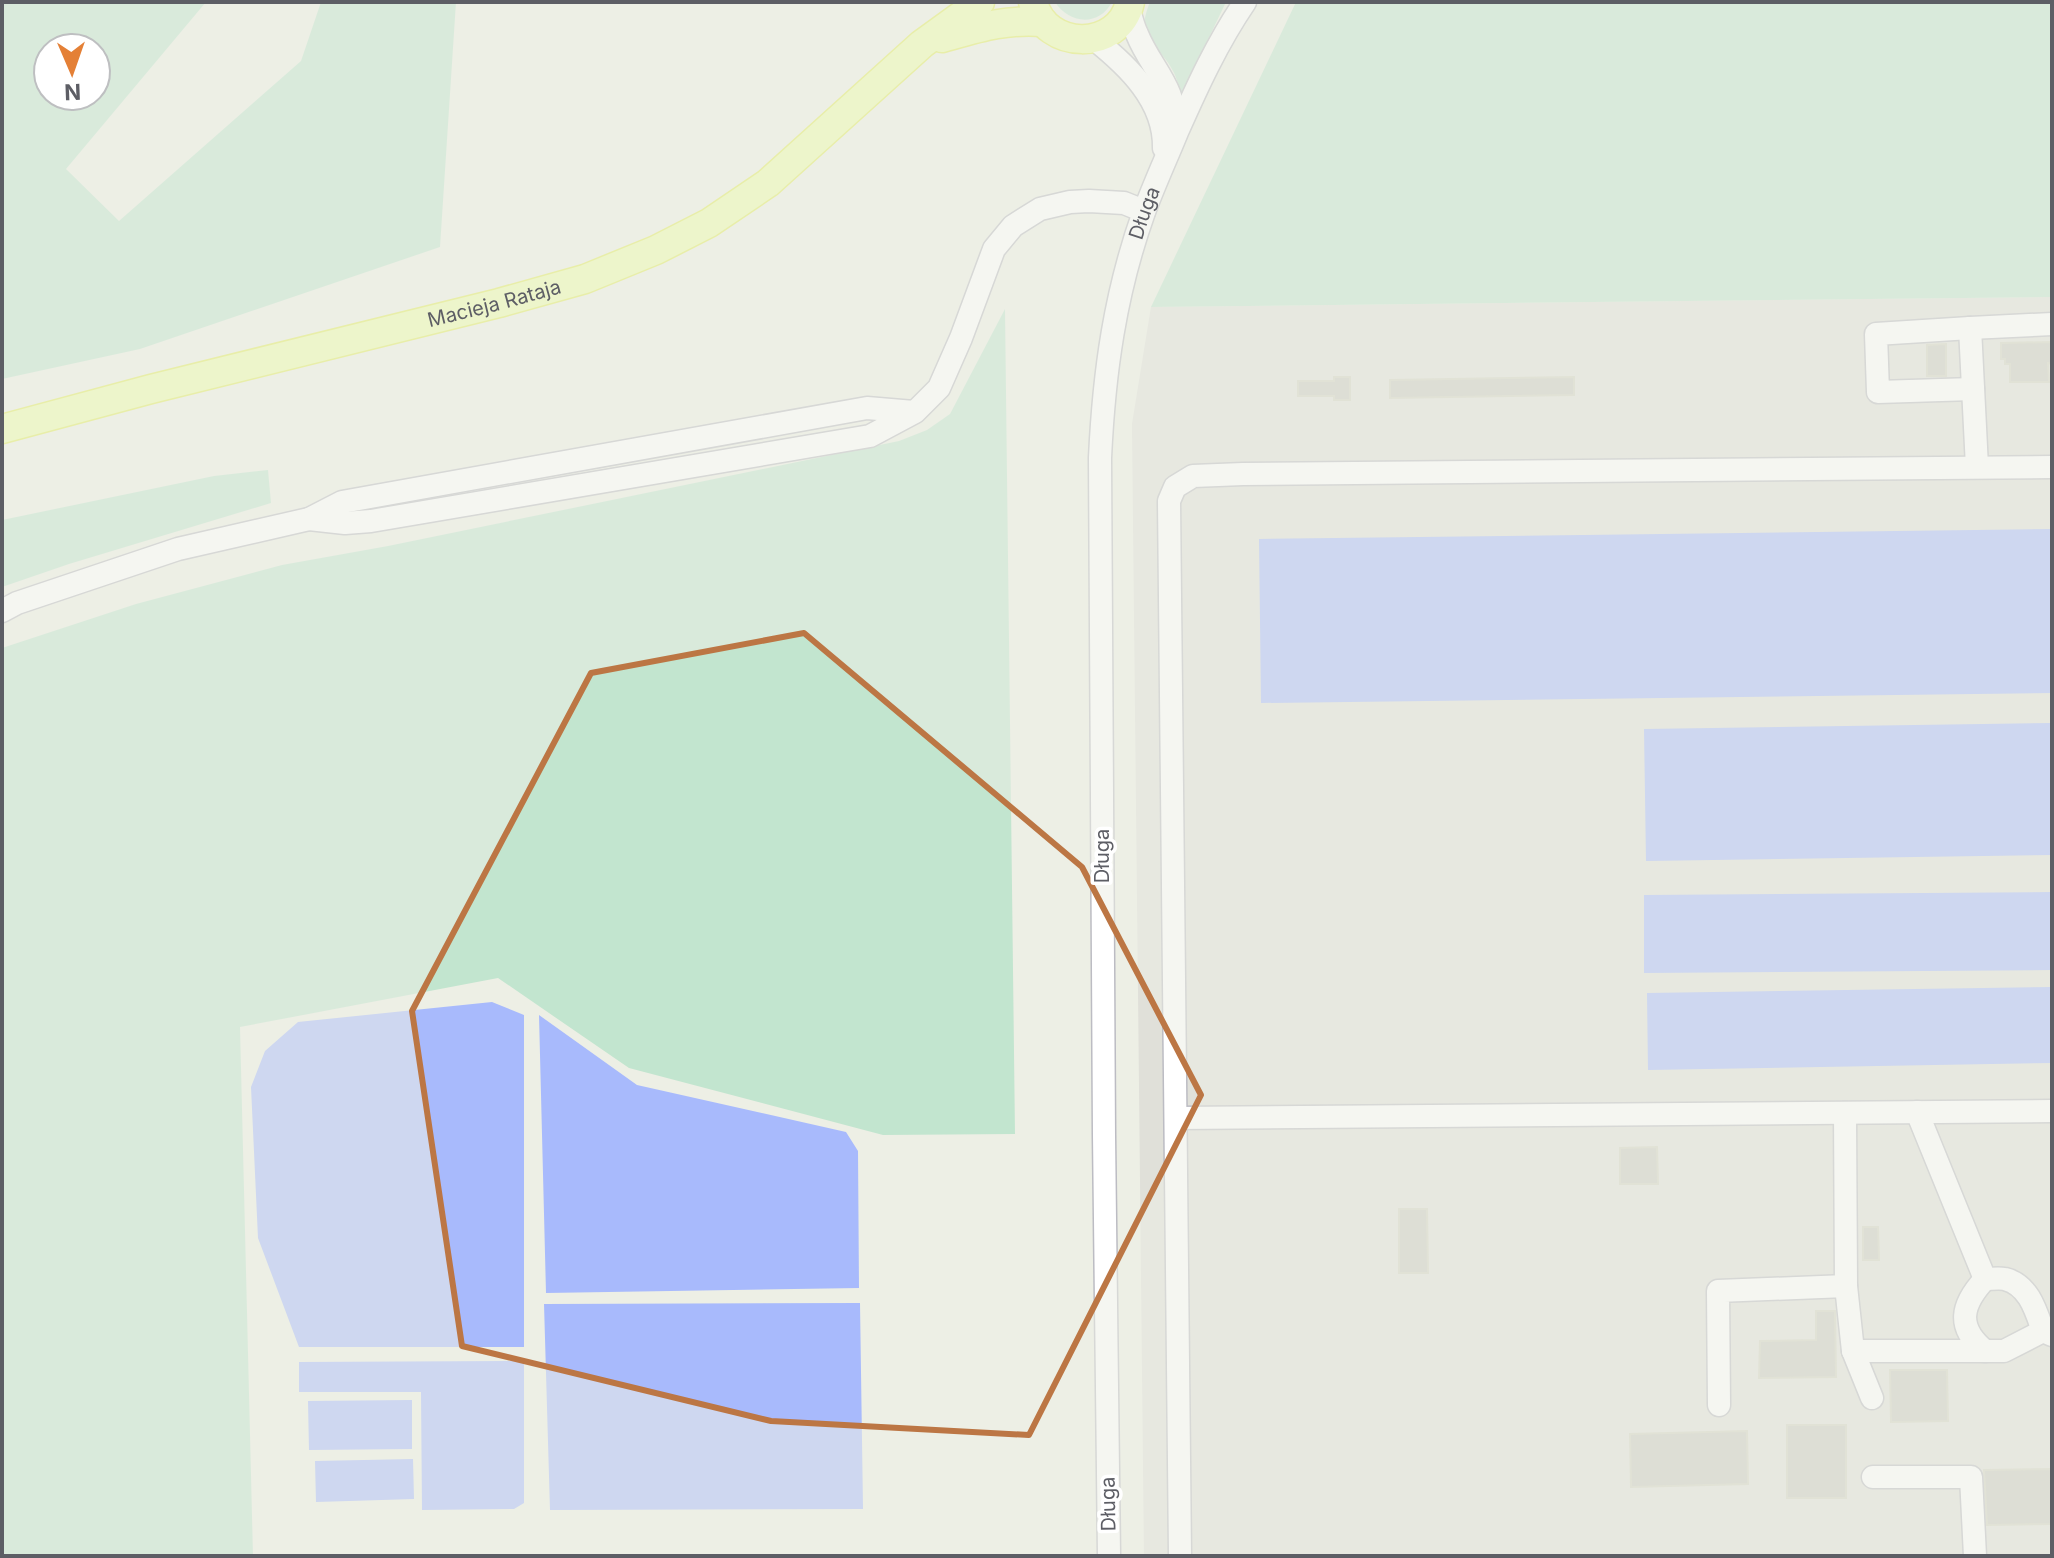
<svg xmlns="http://www.w3.org/2000/svg" width="2054" height="1558" font-family="Inter,sans-serif">
  <style>
    .industrial { fill: #e0e0d9 }
    .green { fill: #c2e5cf; fill-rule: evenodd }
    .water { fill: #a8bafc }
    .building { fill: #cacac1; stroke: #d3d3c3; stroke-width: 2 }
    .lines { fill: none; stroke-linecap: round; stroke-linejoin: round }
    .minor-casing { stroke: #bcbcc3; stroke-width: 25 }
    .major-casing { stroke: #e3ed60; stroke-width: 31 }
    .minor { stroke: #fff; stroke-width: 22 }
    .major { stroke: #edfcac; stroke-width: 28 }
    .marked { fill: none; stroke: #bc7644; stroke-width: 6; stroke-linejoin: round }
    .labels { text-anchor: middle; dominant-baseline: central; stroke-width: 7; stroke-linejoin: round; paint-order: stroke }
    .street-label { font-size: 20px; fill: #5d5e65; stroke: #fff }
  </style>
  <rect width="100%" height="100%" fill="#edefe5"/>
  <path class="industrial" d="M 2052,297 L 2052,1556 L 1144,1556 L 1132,424 L 1151,307 Z"/>
  <path class="green" d="M 2,2 L 206,2 L 66,169 L 119,221 L 301,61 L 321,2 L 456,2 L 440,247 L 140,349 L 2,379 ZM 48,48 L 96,48 L 96,96 L 48,96 Z
    M 1055,2 L 1112,2 C 1099,27 1069,24 1055,2 Z
    M 1150,2 L 1226,2 L 1181,96 C 1179,88 1177,78 1173,71 C 1158,41 1133,43 1150,2 Z
    M 1296,2 L 2052,2 L 2052,297 L 1151,307 Z
    M 1005,309 L 1015,1134 L 883,1135 L 629,1068 L 498,978 L 240,1027 L 253,1556 L 2,1556 L 2,648 L 136,604 L 282,565 L 388,546 L 899,441 L 927,430 L 950,414 Z
    M 268,470 L 271,503 L 69,564 L 2,587 L 2,520 L 214,476 Z"/>
  <path class="water" d="M 2052,529 L 2052,693 L 1261,703 L 1259,539 Z
    M 2052,723 L 2052,855 L 1646,861 L 1644,729 Z
    M 2052,892 L 2052,970 L 1644,973 L 1644,895 Z
    M 2052,987 L 2052,1063 L 1648,1070 L 1647,993 Z
    M 492,1002 L 524,1015 L 524,1347 L 299,1347 L 258,1238 L 251,1087 L 265,1051 L 298,1022 Z
    M 539,1015 L 637,1085 L 846,1132 L 858,1151 L 859,1288 L 546,1293 Z
    M 860,1303 L 863,1509 L 550,1510 L 544,1304 Z
    M 524,1361 L 524,1503 L 514,1509 L 422,1510 L 421,1392 L 299,1392 L 299,1362 Z
    M 412,1400 L 412,1449 L 309,1450 L 308,1401 Z
    M 413,1459 L 414,1499 L 316,1502 L 315,1461 Z"/>
  <path class="building" d="M 2052,342 L 2052,364 L 2048,363 L 2049,382 L 2010,382 L 2010,364 L 2005,364 L 2005,359 L 2001,359 L 2001,343 Z
    M 1946,344 L 1946,376 L 1927,376 L 1927,345 Z
    M 1334,377 L 1350,377 L 1350,400 L 1334,400 L 1334,396 L 1298,396 L 1298,381 L 1334,381 Z
    M 1574,377 L 1574,395 L 1390,398 L 1390,380 Z
    M 1657,1147 L 1658,1184 L 1620,1184 L 1620,1148 Z
    M 1399,1209 L 1427,1209 L 1428,1273 L 1399,1273 Z
    M 1863,1227 L 1878,1227 L 1879,1260 L 1863,1260 Z
    M 1816,1311 L 1835,1311 L 1836,1377 L 1759,1378 L 1760,1341 L 1816,1340 Z
    M 1890,1370 L 1947,1370 L 1948,1421 L 1891,1422 Z
    M 1787,1425 L 1846,1425 L 1846,1498 L 1787,1498 Z
    M 1747,1431 L 1748,1484 L 1631,1487 L 1630,1434 Z
    M 2052,1469 L 2052,1524 L 1987,1525 L 1984,1470 Z"/>
  <g class="lines">
    <g class="minor-casing">
      <g id="minor">
        <path d="M 1129,9 C 1131,17 1133,26 1137,34 C 1151,69 1178,88 1174,129"/>
        <path d="M 1094,39 C 1128,66 1165,101 1164,148"/>
        <path d="M 1970,328 L 1876,334 L 1878,392 L 1973,389"/>
        <path d="M 1977,467 L 1970,328 L 2052,324"/>
        <path d="M 309,519 L 345,523 L 371,521 L 870,436 L 915,412 L 939,388 L 961,338 L 994,249 L 1013,226 L 1040,209 L 1070,202 L 1089,201 L 1124,203 L 1144,211"/>
        <path d="M 2,611 L 17,603 L 178,549 L 309,519 L 342,502 L 867,408 L 914,412"/>
        <path d="M 1917,1112 L 1985,1279 C 1991,1279 1999,1278 2005,1279 C 2029,1285 2036,1311 2043,1331"/>
        <path d="M 1845,1113 L 1846,1286"/>
        <path d="M 1176,1118 L 2052,1111"/>
        <path d="M 1985,1279 C 1961,1305 1956,1327 1985,1351"/>
        <path d="M 1872,1398 L 1853,1351 L 2004,1351 L 2043,1331 L 2052,1335"/>
        <path d="M 1719,1405 L 1718,1291 L 1846,1286 L 1853,1351"/>
        <path d="M 1873,1477 L 1971,1477 L 1975,1556"/>
        <path id="s1" d="M 1109,1556 L 1104,1135 L 1100,458 C 1104,372 1115,293 1144,212 C 1154,185 1166,159 1177,132 C 1197,87 1217,43 1245,2"/>
        <path d="M 1180,1556 L 1169,501 L 1175,487 L 1193,476 L 1243,474 L 2052,467"/>
      </g>
    </g>
    <g class="major-casing">
      <g id="major">
        <path d="M 1033,2 C 1045,51 1119,52 1130,2"/>
        <path d="M 942,38 C 978,28 1005,19 1043,22"/>
        <path id="s2" d="M 2,429 L 151,389 L 499,303 L 585,279 L 656,250 L 709,223 L 768,183 L 922,44 L 980,2"/>
      </g>
    </g>
    <use href="#minor" class="minor"/>
    <use href="#major" class="major"/>
  </g>
  <path d="M0 0H2054V1558H0ZM 804,633 L 1082,867 L 1201,1095 L 1029,1435 L 771,1421 L 462,1346 L 412,1011 L 591,673 Z" fill="#edefe5" fill-opacity=".55" fill-rule="evenodd"/>
  <path class="marked" d="M 804,633 L 1082,867 L 1201,1095 L 1029,1435 L 771,1421 L 462,1346 L 412,1011 L 591,673 Z"/>
  <g class="labels">
    <g class="street-label">
      <text stroke="none"><textPath href="#s1" startOffset="1348">Długa</textPath></text>
      <text stroke="none"><textPath href="#s2" startOffset="508">Macieja Rataja</textPath></text>
      <text transform="translate(1102 856) rotate(-90)">Długa</text>
      <text transform="translate(1108 1504) rotate(-91)">Długa</text>
    </g>
  </g>
  <rect width="2054" height="1558" fill="none" stroke="#5d5e65" stroke-width="8"/>
  <g transform="translate(72 72) rotate(178)"><circle r="38" fill="#ffffff" stroke="#bebfc1" stroke-width="2"/>
  <path d="M0-6L14 30L0 20L-14 30Z" fill="#e48036"/>
  <text y="-12" font-size="22" font-weight="bold" text-anchor="middle" fill="#5d5e65">N</text>
  </g>
</svg>
